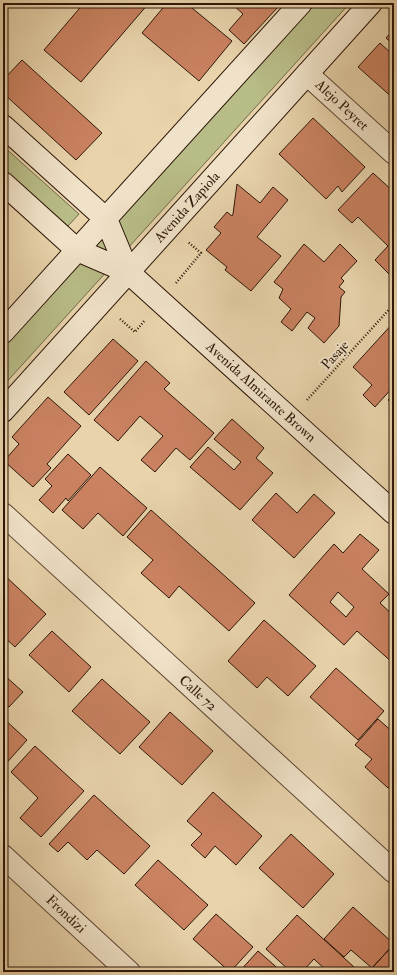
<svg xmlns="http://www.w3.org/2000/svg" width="397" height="975" font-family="'IM FELL Double Pica',serif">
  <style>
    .green { fill: #b8bc87; stroke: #726948 }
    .building { fill: #ca8261; stroke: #2d1609; fill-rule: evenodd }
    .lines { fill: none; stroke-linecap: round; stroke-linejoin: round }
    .street-casing { stroke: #5c4532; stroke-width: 24 }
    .secondary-casing { stroke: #2d1609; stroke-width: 24 }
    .path { stroke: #2d1609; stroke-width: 2.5; stroke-dasharray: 1 2; stroke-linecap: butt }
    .street { stroke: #f0e2c8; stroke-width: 22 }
    .secondary { stroke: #f0e2c8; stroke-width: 22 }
    .labels { text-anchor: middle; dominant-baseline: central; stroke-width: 3.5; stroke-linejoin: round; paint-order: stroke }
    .street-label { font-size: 14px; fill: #2d1609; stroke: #f0e2c8 }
  </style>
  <rect width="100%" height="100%" fill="#e8d3ab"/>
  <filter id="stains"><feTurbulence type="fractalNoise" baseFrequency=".005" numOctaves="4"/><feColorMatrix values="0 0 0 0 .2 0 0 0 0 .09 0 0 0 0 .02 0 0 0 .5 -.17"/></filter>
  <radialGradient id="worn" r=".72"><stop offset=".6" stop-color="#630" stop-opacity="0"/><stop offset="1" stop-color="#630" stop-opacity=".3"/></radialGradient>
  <path class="green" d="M 316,3 L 350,3 L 3,386 L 3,348 Z
    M 3,146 L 79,214 L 68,226 L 3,168 Z"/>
  <path class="building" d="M 84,3 L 149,3 L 81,82 L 44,50 Z
    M 167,3 L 186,3 L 232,41 L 199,81 L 142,33 Z
    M 231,3 L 274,3 L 278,7 L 244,44 L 229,30 L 243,14 Z
    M 394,29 L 394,45 L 386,38 Z
    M 380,43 L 394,56 L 394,99 L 358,67 Z
    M 22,60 L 102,133 L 76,160 L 3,93 L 3,80 Z
    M 313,118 L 365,167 L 342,192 L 338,186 L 326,199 L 279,154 Z
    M 373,173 L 394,192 L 394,269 L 389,274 L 375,260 L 388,246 L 358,217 L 352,223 L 338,210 Z
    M 237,184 L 260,203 L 273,187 L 288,200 L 257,237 L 281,256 L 251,291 L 225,270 L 227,267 L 206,250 L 221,233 L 214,227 L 227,212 L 232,216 L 233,214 Z
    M 304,244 L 324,262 L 340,244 L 357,261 L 341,278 L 344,281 L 339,287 L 345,292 L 341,297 L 339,326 L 324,343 L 308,328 L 315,318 L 307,312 L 292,331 L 281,322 L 291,309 L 279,298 L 283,289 L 274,282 Z
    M 394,322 L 394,386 L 375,407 L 363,395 L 372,385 L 353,367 Z
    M 113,339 L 138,361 L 89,415 L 64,392 Z
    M 146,361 L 170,383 L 164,389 L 214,433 L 190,460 L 176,448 L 155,472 L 141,460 L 163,436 L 140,416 L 118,441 L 94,420 Z
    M 394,394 L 394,405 L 388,400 Z
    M 48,397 L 81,426 L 47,464 L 51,468 L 33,487 L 4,461 L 19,444 L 12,437 Z
    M 232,419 L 264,448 L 256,458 L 273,473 L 240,510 L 190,467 L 208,447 L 234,470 L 241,462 L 214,439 Z
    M 68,454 L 91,475 L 68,501 L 66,498 L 53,513 L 39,500 L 52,486 L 45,479 Z
    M 100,467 L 147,508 L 123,536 L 98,513 L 83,529 L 62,510 Z
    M 276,493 L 297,513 L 314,494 L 335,513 L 294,558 L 252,520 Z
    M 151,510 L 255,603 L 229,631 L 179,586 L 169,598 L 141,573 L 153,560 L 127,537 Z
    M 360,534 L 379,550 L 362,569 L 389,594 L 380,603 L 394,616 L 394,664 L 357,631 L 344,645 L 289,595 L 334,544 L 343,553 ZM 338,592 L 354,607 L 346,617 L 330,602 Z
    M 3,574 L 46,614 L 15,647 L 3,636 Z
    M 264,620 L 316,666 L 288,696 L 267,677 L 257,688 L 228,661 Z
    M 52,631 L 91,667 L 69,692 L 29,655 Z
    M 336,668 L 384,711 L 358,740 L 310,697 Z
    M 4,675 L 23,692 L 9,707 L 3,702 Z
    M 102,679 L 150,722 L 120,754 L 72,711 Z
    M 170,712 L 213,751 L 182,785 L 139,747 Z
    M 3,718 L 27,740 L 3,767 Z
    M 378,719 L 394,733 L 394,781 L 388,788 L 365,767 L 372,759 L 355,745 Z
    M 35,746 L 84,791 L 41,837 L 20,818 L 38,798 L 11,772 Z
    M 213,792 L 262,836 L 236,865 L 215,846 L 205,858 L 191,845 L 202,834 L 187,821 Z
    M 94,795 L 150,846 L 124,874 L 97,850 L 87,860 L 68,842 L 58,852 L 49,844 Z
    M 291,834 L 334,874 L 303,908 L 259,868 Z
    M 158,860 L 208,905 L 184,930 L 135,885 Z
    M 353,907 L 394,944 L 372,968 L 351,950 L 344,957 L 324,939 Z
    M 216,914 L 253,947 L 230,972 L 193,939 Z
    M 297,915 L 354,967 L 349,972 L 328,972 L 314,959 L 302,972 L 291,972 L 266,949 Z
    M 394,944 L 394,972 L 376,972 L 372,968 Z
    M 258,951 L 282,972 L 239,972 Z"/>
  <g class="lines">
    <g class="street-casing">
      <path id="street" d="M 307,74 L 394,153
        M 3,514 L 394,872
        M 3,856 L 129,972"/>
    </g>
    <g class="secondary-casing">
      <path id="secondary" d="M 3,126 L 106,219 L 128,272
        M 3,183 L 77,250 L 128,272 L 394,513
        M 3,332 L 301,3
        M 3,411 L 371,3"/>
    </g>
    <path class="path" d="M 176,283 L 201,253 L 188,242
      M 120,319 L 135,332 L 145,320
      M 307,400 L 394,304"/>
    <use href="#street" class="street"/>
    <use href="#secondary" class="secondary"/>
  </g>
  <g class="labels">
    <g class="street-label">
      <text transform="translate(342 105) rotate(43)">Alejo Peyret</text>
      <text transform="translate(187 207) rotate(-48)">Avenida Zapiola</text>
      <text transform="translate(335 355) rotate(-48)">Pasaje</text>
      <text transform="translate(261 392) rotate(42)">Avenida Almirante Brown</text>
      <text transform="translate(198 693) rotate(42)">Calle 72</text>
      <text transform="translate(66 914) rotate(43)">Frondizi</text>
    </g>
  </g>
  <rect width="397" height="975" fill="none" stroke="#e8d3ab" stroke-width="16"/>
  <rect x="4" y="4" width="389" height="967" fill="none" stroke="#2d1609" stroke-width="2"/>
  <rect x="8" y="8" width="381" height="959" fill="none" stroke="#2d1609"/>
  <rect width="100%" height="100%" filter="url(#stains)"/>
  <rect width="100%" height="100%" fill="url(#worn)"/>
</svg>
